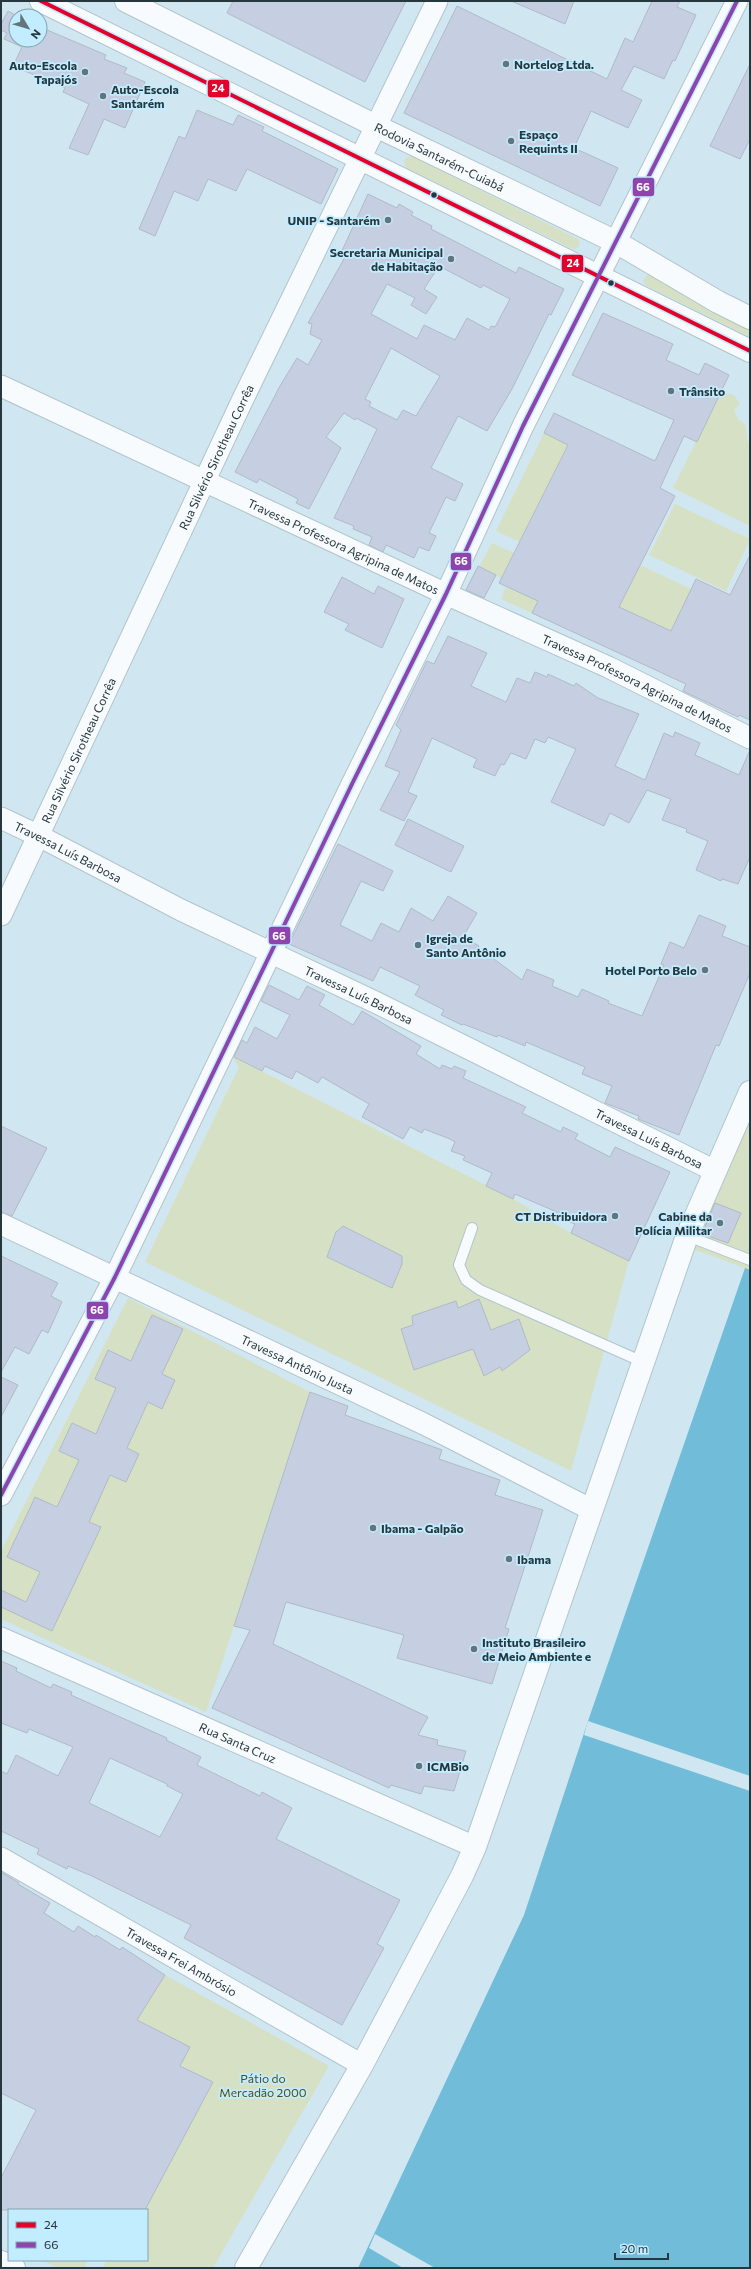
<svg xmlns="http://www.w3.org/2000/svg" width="751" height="2269" font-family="Commissioner,sans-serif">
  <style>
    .green { fill: #d6e0c4 }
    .water { fill: #71bcd8 }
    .pier { fill: #d0e7f1 }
    .building { fill: #c6cfe2; stroke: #b0bac6; fill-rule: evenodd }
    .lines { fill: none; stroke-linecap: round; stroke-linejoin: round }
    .lane-casing { stroke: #b1c4cc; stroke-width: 12 }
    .street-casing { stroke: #b1c4cc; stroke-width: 23 }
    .secondary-casing { stroke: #b1c4cc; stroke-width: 24 }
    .highway-casing { stroke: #b1c4cc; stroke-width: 24 }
    .lane { stroke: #f8fbfd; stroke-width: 10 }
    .street { stroke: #f8fbfd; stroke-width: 21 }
    .secondary { stroke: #f8fbfd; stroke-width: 22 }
    .highway { stroke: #f8fbfd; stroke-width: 22 }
    .bus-1-casing { stroke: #c2ecff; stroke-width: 7 }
    .bus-2-casing { stroke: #c2ecff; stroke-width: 7 }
    .bus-1 { stroke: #e4002b; stroke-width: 4 }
    .bus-2 { stroke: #8e44ad; stroke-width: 4 }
    .poi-dot { fill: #62757d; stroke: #c2ecff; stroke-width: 1.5 }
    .bus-dot { fill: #26373e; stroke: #c2ecff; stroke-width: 1.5 }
    .labels { text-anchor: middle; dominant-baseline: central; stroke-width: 3.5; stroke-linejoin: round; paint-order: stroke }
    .poi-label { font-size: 12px; font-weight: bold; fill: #26373e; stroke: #c2ecff; text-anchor: start }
    .street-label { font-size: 12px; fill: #26373e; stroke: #c2ecff }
    .park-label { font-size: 12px; fill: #524e10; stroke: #c2ecff }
    .line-badge { stroke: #c2ecff; stroke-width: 1.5 }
    .badge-label { font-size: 11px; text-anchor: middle; font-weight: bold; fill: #fff }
  </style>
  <rect width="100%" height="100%" fill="#d0e7f1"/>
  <path class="green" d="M 412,156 L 578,239 L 580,243 L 578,248 L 573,249 L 406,168 L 404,162 L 406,158 Z
    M 653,273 L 750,322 L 750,337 L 647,286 L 643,281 L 647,275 Z
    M 721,392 L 734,395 L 740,404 L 734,410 L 738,419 L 745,424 L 747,439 L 750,445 L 750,526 L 673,488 Z
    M 544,433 L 568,445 L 520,542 L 496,531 Z
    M 675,504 L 750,539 L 726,591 L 649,555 Z
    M 492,543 L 514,553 L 501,578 L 479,567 Z
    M 531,562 L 553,572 L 532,613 L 501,599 L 506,587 L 516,591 Z
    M 640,565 L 691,589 L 671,631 L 619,607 Z
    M 232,1056 L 513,1199 L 571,1233 L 629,1261 L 571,1471 L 145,1262 L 239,1067 Z
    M 750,1108 L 750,1270 L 690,1248 Z
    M 128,1298 L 310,1392 L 206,1712 L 1,1619 L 1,1551 Z
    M 165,1975 L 329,2066 L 213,2268 L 103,2268 L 107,2260 L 147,2260 L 147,2210 L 145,2210 L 213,2082 L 180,2065 L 190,2047 L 127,2037 Z
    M 40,2260 L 86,2260 L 87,2261 L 84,2268 L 58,2268 Z"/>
  <path class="water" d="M 745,1268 L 750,1270 L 750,2268 L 358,2268 L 524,1915 L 588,1721 Z"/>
  <path class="pier" d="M 588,1721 L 750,1776 L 750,1791 L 584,1735 Z
    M 375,2234 L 435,2268 L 403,2268 L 369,2248 Z"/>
  <path class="building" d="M 233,1 L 406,1 L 365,82 L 227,13 Z
    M 511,1 L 574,1 L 565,24 Z
    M 652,1 L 680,1 L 677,7 L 696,15 L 675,61 L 673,60 L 664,79 L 634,66 L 621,90 L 642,100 L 628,128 L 591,111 L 574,148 L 618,168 L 600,206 L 404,113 L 457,6 L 607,79 L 625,38 L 633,42 Z
    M 8,11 L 17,16 L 16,40 L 40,40 L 40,27 L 106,55 L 104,59 L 127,68 L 124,73 L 145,82 L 125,128 L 104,119 L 88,155 L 69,148 L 89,104 L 63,92 L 65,88 L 13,66 L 22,47 L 4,39 L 7,33 L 1,30 L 1,24 Z
    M 750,64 L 750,139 L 740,159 L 710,146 Z
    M 197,110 L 233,125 L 238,115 L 264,127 L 262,131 L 338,169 L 321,204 L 247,169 L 236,191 L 208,179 L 198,201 L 174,191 L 155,236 L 139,229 L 179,136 L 185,139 Z
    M 368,194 L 397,208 L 399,204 L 413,212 L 411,215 L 432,226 L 431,229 L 516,273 L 519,267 L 564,289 L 551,315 L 549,314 L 512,389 L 487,431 L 458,416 L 431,468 L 463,484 L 455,501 L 446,497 L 429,533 L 436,536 L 429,551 L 419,547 L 414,558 L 386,545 L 383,552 L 369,545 L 372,537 L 353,529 L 354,526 L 334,518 L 377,429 L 356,418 L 355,420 L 344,413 L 326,437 L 341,448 L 309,509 L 296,503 L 298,499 L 259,479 L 257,483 L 235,472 L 280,386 L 297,358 L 308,365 L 322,340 L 310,334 L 312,324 L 308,323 L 345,257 L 340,255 ZM 439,266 L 481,288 L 483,285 L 510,299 L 495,327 L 491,326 L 489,330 L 467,318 L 455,340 L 424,325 L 417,339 L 371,314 L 387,284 L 415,298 L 411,305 L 426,314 L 437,297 L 424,289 ZM 391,348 L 440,376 L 416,416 L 403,410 L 397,420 L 369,406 L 371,402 L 365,399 Z
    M 603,313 L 673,344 L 666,360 L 699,375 L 705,363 L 729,375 L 697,442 L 684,436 L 660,488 L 675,496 L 619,607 L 671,631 L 696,579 L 730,595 L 750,555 L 750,720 L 739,715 L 738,717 L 683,691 L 686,684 L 532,613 L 538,601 L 499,583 L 568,445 L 544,433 L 554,413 L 655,461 L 674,420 L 572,375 Z
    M 478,566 L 496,575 L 484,598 L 466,590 Z
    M 342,577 L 374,594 L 378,586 L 404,599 L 382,648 L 345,630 L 349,624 L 324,612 Z
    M 448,636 L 487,653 L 471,686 L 506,702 L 517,678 L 530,683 L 535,672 L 547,677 L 548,674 L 574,686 L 576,683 L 598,698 L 639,714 L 615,766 L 645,780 L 664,733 L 673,737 L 675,732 L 700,743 L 695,755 L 739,775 L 750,750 L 750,857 L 738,884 L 722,879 L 721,881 L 696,870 L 708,841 L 686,832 L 687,829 L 662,820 L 671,799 L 647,790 L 629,823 L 610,813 L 604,826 L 551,802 L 576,749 L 548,737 L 545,743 L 535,739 L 526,759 L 511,753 L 504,765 L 501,764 L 495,776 L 473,767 L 477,759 L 432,738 L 408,792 L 417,796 L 404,821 L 380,810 L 400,772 L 385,766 L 401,730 L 396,725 L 427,661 L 434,664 Z
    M 408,819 L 464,846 L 451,872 L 395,845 Z
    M 338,844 L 393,871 L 383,891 L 361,881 L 340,925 L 372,941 L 381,923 L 399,932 L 411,908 L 433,921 L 448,896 L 477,913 L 463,937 L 479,946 L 478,947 L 522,980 L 527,969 L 554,980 L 552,986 L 578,997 L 582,989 L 609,1001 L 608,1003 L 642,1016 L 664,965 L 661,964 L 670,942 L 684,948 L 699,915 L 726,926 L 722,936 L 750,947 L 750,973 L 719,1046 L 716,1045 L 679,1135 L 638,1119 L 639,1116 L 605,1103 L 612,1086 L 582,1074 L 585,1067 L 526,1042 L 525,1046 L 498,1035 L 497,1037 L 463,1024 L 462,1025 L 441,1015 L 444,1010 L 415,995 L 420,986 L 380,967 L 373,981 L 289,944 Z
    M 269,985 L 299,1000 L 307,986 L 325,995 L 319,1005 L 353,1025 L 362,1011 L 421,1046 L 416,1054 L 440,1069 L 442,1065 L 452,1069 L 454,1066 L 466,1071 L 463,1078 L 526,1107 L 522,1113 L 561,1132 L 563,1127 L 578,1134 L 575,1139 L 610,1157 L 615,1147 L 670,1172 L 629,1261 L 571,1233 L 575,1224 L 556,1216 L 557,1212 L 515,1194 L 513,1199 L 486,1186 L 492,1173 L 463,1160 L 465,1156 L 451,1151 L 455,1142 L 450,1139 L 424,1129 L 422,1133 L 410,1127 L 403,1139 L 362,1117 L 369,1104 L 322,1077 L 318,1083 L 296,1071 L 292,1079 L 265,1066 L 262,1071 L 234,1057 L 242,1040 L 247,1043 L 255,1027 L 277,1039 L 290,1015 L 261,1001 Z
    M 1,1126 L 47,1148 L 12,1216 L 1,1212 Z
    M 715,1203 L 741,1213 L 728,1243 L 702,1234 Z
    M 343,1226 L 402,1256 L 402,1264 L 392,1288 L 327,1257 L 336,1232 Z
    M 1,1256 L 58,1283 L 51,1296 L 62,1302 L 48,1333 L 42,1330 L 29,1354 L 15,1347 L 1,1372 Z
    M 479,1299 L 491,1330 L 519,1319 L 530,1350 L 502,1371 L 500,1367 L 484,1376 L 473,1349 L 414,1370 L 401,1329 L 413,1325 L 412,1316 L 456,1301 L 458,1308 Z
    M 152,1315 L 183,1329 L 162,1374 L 175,1380 L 162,1409 L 148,1402 L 127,1448 L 139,1454 L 126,1482 L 110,1475 L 89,1522 L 101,1527 L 52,1631 L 1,1607 L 1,1590 L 26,1602 L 40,1572 L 7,1557 L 35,1497 L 57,1507 L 79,1460 L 59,1451 L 72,1423 L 96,1434 L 116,1388 L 95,1379 L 108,1350 L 131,1361 Z
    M 1,1377 L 18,1385 L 1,1417 Z
    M 310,1392 L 348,1406 L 345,1415 L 442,1450 L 439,1459 L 500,1480 L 495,1495 L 543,1510 L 505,1628 L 509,1629 L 492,1684 L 397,1658 L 404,1635 L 286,1602 L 273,1644 L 428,1717 L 418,1735 L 438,1740 L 437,1745 L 466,1751 L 454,1791 L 424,1786 L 421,1794 L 391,1785 L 389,1788 L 212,1708 L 250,1630 L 234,1626 Z
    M 1,1661 L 17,1668 L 16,1671 L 51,1688 L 53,1684 L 72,1692 L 71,1695 L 167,1738 L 166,1740 L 201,1757 L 197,1765 L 260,1796 L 262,1792 L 292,1808 L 276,1839 L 400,1900 L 377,1944 L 384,1948 L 342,2025 L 184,1938 L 191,1925 L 92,1876 L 68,1866 L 67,1869 L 37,1854 L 39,1849 L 1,1831 L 1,1771 L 7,1774 L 16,1755 L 58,1776 L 73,1747 L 29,1729 L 27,1733 L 1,1723 ZM 110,1758 L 167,1784 L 167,1786 L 183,1794 L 160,1837 L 89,1803 Z
    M 1,1872 L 19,1883 L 18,1884 L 50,1903 L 44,1913 L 74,1932 L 78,1926 L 95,1937 L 96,1935 L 120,1950 L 122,1947 L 165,1975 L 137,2020 L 190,2047 L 180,2066 L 213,2082 L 145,2210 L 1,2210 L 1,2178 L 36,2110 L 1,2093 Z"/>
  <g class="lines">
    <g class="lane-casing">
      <path id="lane" d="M 472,1228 L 459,1265 L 466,1280 L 480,1290 L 643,1362
        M 685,1235 L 750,1260"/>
    </g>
    <g class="street-casing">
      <g id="street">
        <path id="s1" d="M 1,386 L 446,594 L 608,667 L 750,738"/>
        <path id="s2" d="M 1,818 L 39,836 L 181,910 L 375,1002 L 715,1171"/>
        <path id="s3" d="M 1,915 L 242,401 L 437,1"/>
        <path id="s4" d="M 1,1224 L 424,1424 L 592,1510"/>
        <path d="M 1,1495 L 115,1277 L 352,784 L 446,594 L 523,426 L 737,1"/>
        <path id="s5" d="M 1,1638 L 475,1847"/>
        <path id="s6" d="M 1,1858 L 362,2065"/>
      </g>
    </g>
    <g class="secondary-casing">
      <path id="secondary" d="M 1,2262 L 14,2268
        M 246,2268 L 362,2065 L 462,1876 L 475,1847 L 687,1236 L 750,1092"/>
    </g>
    <g class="highway-casing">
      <g id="highway">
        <path d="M 41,1 L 750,351"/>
        <path id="s7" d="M 126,1 L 376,126 L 616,242 L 718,302 L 750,318"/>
      </g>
    </g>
    <use href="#lane" class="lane"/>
    <use href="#street" class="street"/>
    <use href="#secondary" class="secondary"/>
    <use href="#highway" class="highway"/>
    <g class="bus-1-casing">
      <path id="bus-1" d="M 41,1 L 750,351"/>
    </g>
    <g class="bus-2-casing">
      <path id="bus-2" d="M 1,1495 L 115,1277 L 352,784 L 446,594 L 523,426 L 737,1"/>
    </g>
    <use href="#bus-1" class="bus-1"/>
    <use href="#bus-2" class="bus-2"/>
  </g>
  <g class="poi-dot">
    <circle cx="506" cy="64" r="4"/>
    <circle cx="85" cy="72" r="4"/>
    <circle cx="103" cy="96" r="4"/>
    <circle cx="511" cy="141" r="4"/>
    <circle cx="388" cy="220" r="4"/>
    <circle cx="451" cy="259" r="4"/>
    <circle cx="671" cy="391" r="4"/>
    <circle cx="418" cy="945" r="4"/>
    <circle cx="705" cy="970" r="4"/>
    <circle cx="615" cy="1216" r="4"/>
    <circle cx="720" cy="1223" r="4"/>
    <circle cx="373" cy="1528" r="4"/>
    <circle cx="509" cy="1559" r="4"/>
    <circle cx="474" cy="1649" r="4"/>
    <circle cx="419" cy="1766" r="4"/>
  </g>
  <g class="bus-dot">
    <circle cx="434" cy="195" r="3.5"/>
    <circle cx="611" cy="283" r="3.5"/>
  </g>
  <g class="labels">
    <g class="poi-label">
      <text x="514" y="64">Nortelog Ltda.</text>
      <text x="77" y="65" text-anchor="end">Auto-Escola<tspan x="77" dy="14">Tapajós</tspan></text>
      <text x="111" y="89">Auto-Escola<tspan x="111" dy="14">Santarém</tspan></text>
      <text x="519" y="134">Espaço<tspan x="519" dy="14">Requints II</tspan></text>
      <text x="380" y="220" text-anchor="end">UNIP - Santarém</text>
      <text x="443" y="252" text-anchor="end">Secretaria Municipal<tspan x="443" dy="14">de Habitação</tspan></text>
      <text x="679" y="391">Trânsito</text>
      <text x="426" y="938">Igreja de<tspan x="426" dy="14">Santo Antônio</tspan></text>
      <text x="697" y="970" text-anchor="end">Hotel Porto Belo</text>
      <text x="607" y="1216" text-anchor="end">CT Distribuidora</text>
      <text x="712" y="1216" text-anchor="end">Cabine da<tspan x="712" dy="14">Polícia Militar</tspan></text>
      <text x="381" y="1528">Ibama - Galpão</text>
      <text x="517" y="1559">Ibama</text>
      <text x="482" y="1642">Instituto Brasileiro<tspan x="482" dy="14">de Meio Ambiente e</tspan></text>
      <text x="427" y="1766">ICMBio</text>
    </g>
    <g class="street-label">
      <text stroke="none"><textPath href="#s7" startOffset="350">Rodovia Santarém-Cuiabá</textPath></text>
      <text stroke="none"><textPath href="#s3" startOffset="506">Rua Silvério Sirotheau Corrêa</textPath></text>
      <text stroke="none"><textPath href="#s1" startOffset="378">Travessa Professora Agripina de Matos</textPath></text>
      <text stroke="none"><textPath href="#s1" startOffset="702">Travessa Professora Agripina de Matos</textPath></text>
      <text stroke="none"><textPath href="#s3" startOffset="182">Rua Silvério Sirotheau Corrêa</textPath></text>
      <text stroke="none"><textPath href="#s2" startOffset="75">Travessa Luís Barbosa</textPath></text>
      <text stroke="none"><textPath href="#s2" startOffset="399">Travessa Luís Barbosa</textPath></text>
      <text stroke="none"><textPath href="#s2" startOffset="723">Travessa Luís Barbosa</textPath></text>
      <text stroke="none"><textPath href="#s4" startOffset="328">Travessa Antônio Justa</textPath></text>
      <text stroke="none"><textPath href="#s5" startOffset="259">Rua Santa Cruz</textPath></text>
      <text stroke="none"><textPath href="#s6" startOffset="208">Travessa Frei Ambrósio</textPath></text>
    </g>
    <g class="park-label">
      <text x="263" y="2078">Pátio do<tspan x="263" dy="14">Mercadão 2000</tspan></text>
    </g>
  </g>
  <g class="line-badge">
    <rect x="207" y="79" width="23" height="19" rx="4" fill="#e4002b"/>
    <rect x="632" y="177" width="23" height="20" rx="4" fill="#8e44ad"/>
    <rect x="561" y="254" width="23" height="19" rx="4" fill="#e4002b"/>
    <rect x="450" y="552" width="22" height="19" rx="4" fill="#8e44ad"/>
    <rect x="268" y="926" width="23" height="19" rx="4" fill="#8e44ad"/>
    <rect x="86" y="1301" width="23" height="19" rx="4" fill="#8e44ad"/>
  </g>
  <g class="badge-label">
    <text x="218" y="92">24</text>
    <text x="643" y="191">66</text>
    <text x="573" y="267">24</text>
    <text x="461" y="565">66</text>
    <text x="279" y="940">66</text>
    <text x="97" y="1314">66</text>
  </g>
  <rect width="751" height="2269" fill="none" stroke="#26373e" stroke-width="4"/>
  <rect x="8" y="2209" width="140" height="52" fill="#c2ecff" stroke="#84a4b2"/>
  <rect x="16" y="2222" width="20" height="6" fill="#e4002b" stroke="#84a4b2"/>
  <text x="44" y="2229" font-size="12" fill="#26373e">24</text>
  <rect x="16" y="2242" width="20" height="6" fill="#8e44ad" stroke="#84a4b2"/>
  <text x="44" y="2249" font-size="12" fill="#26373e">66</text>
  <g transform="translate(28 28) rotate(128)"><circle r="19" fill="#c2ecff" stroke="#84a4b2"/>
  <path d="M0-3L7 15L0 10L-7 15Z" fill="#62757d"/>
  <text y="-6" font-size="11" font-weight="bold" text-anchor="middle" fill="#26373e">N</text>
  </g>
  <path d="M615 2253v6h53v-6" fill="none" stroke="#26373e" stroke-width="2"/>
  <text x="621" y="2253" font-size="12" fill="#26373e" stroke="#c2ecff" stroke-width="3" paint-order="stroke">20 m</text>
</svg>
